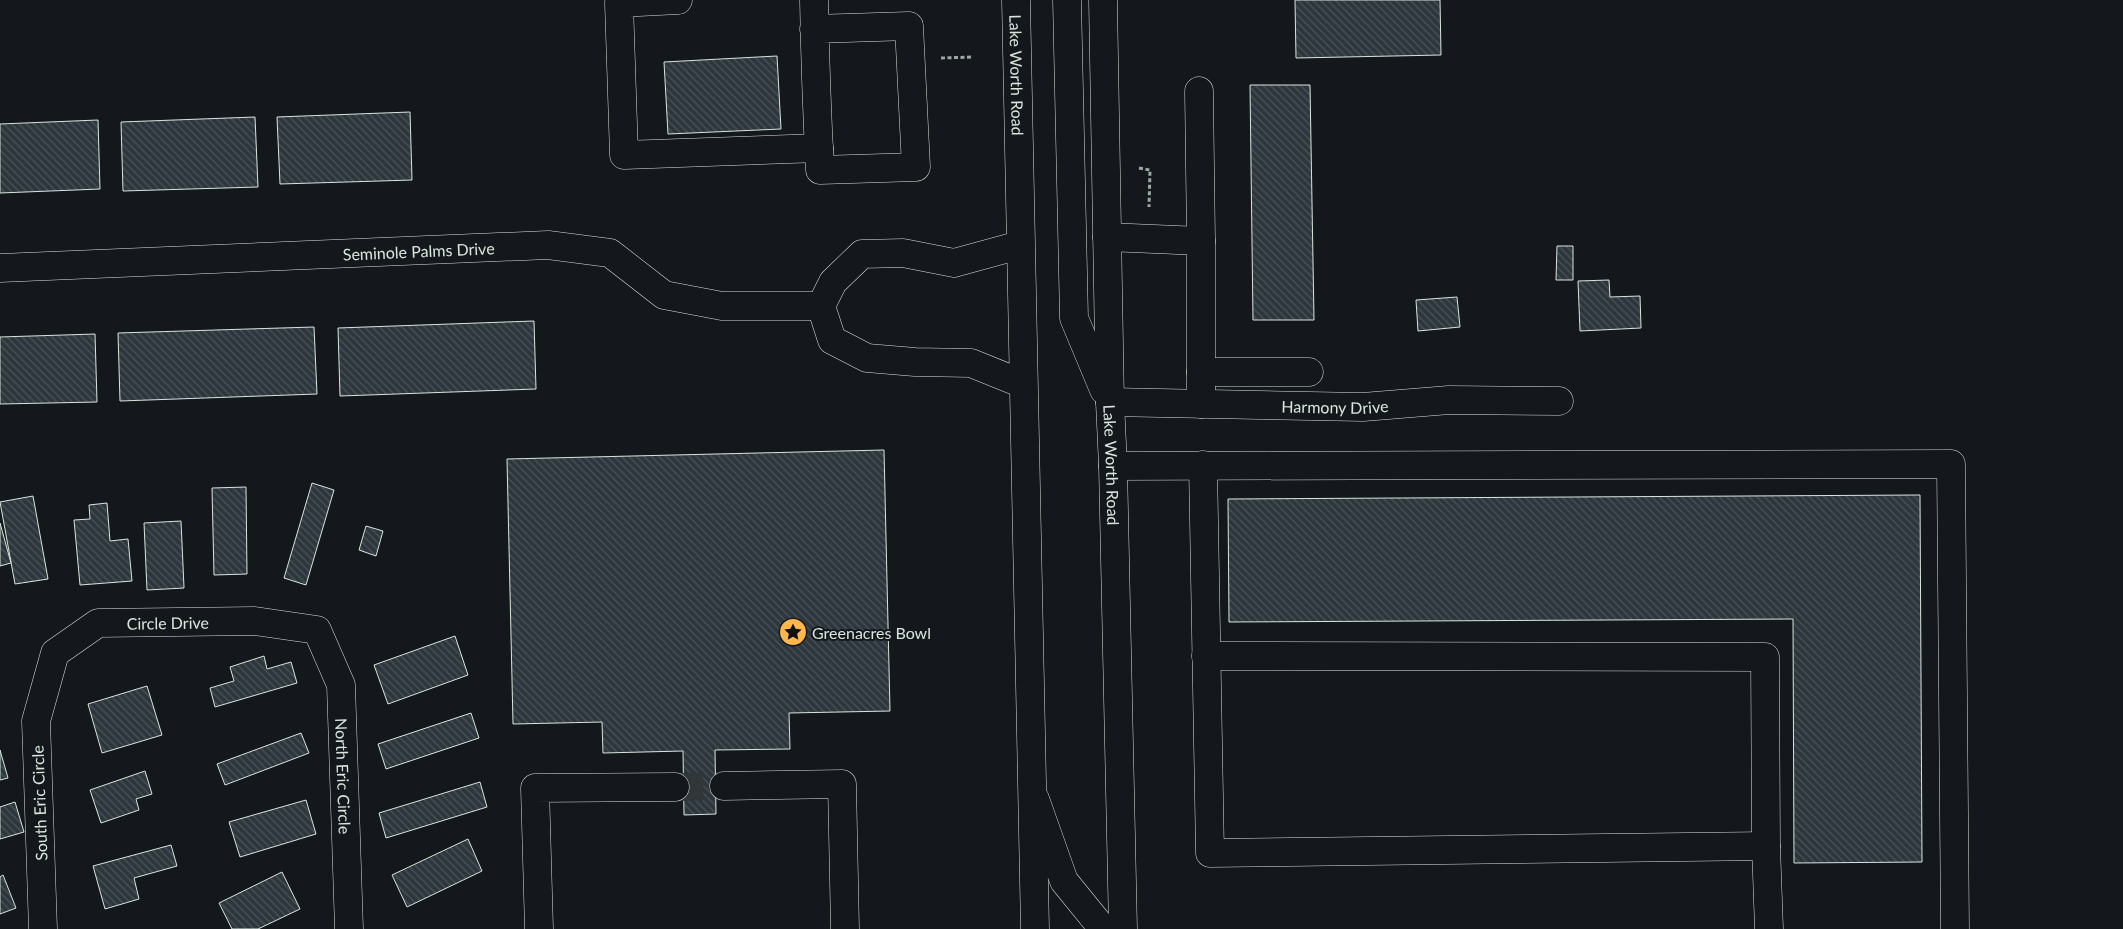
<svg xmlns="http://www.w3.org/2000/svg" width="2123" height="929" font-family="Lato,sans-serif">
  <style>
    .building { fill: url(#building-back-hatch); stroke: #d8e6dc }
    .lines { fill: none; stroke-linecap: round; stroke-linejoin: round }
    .minor-tunnel { stroke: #313739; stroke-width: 28; stroke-dasharray: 28 14; stroke-linecap: butt }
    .minor-casing { stroke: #d8e6dc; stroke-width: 29 }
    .major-casing { stroke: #d8e6dc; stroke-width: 29 }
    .path { stroke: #9da8a2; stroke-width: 3; stroke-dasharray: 4 2.5; stroke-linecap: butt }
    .minor { stroke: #14181c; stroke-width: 28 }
    .major { stroke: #14181c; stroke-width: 28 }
    .labels { text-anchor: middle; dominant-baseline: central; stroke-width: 4; stroke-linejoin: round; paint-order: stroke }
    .street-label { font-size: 16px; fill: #d8e6dc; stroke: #14181c }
    .poi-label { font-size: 16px; fill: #d8e6dc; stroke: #14181c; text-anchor: start }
  </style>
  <defs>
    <pattern id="building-back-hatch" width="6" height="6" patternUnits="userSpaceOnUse" patternTransform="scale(1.25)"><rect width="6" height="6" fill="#2c363c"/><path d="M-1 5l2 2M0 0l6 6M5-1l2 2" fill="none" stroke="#4a5358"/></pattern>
  </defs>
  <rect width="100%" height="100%" fill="#14181c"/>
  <path class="building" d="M 1295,0 L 1440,0 L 1441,55 L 1296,58 Z
    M 777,56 L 781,129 L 668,134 L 664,62 Z
    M 1250,85 L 1310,85 L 1314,320 L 1253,320 Z
    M 410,112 L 412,180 L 280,184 L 277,117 Z
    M 255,117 L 258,187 L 123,191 L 121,122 Z
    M 98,120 L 100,189 L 0,193 L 0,124 Z
    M 1557,246 L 1573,246 L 1573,280 L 1556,280 Z
    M 1609,280 L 1610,297 L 1640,296 L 1641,328 L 1580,331 L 1578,281 Z
    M 1457,297 L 1460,327 L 1418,331 L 1416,300 Z
    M 534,321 L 536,389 L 340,396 L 338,328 Z
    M 314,327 L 317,394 L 120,401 L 118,333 Z
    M 95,334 L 97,402 L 0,404 L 0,337 Z
    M 884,450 L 890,711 L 789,713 L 790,749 L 715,750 L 716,814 L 684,815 L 683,751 L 603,753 L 602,722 L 513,724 L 507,459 Z
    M 312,483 L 334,490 L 306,585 L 284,578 Z
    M 246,487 L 247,574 L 214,575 L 212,488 Z
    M 1920,495 L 1922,862 L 1794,863 L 1793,619 L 1229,622 L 1228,499 Z
    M 33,496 L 48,579 L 15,584 L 0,502 Z
    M 107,503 L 110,541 L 128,539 L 132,581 L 80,585 L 74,520 L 90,519 L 89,505 Z
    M 181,521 L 184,588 L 147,590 L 144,523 Z
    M 0,523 L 11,563 L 0,566 Z
    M 366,526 L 383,531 L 376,556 L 359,550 Z
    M 455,636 L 468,675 L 388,704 L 374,665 Z
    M 264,656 L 267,669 L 291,662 L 297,683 L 215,707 L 210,688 L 234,681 L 230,667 Z
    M 147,686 L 162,735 L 102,753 L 88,704 Z
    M 471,713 L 479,738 L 386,769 L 378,744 Z
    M 301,733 L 309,753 L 225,785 L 217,764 Z
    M 0,750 L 8,778 L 0,780 Z
    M 145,771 L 152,794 L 136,799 L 139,810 L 101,823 L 90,790 Z
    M 480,782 L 487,807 L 386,838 L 379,813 Z
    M 306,800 L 316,834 L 240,857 L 229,822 Z
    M 15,802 L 24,832 L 0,839 L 0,807 Z
    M 468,839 L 482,871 L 407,907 L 392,875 Z
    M 171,845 L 177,866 L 134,878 L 139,899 L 105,909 L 93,866 Z
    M 282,872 L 300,909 L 258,929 L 232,929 L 219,903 Z
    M 3,875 L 16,908 L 0,914 L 0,877 Z"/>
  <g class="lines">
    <path class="minor-tunnel" d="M 675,787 L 724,786"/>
    <g class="minor-casing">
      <g id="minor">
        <path d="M 678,0 L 619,3 L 624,155 L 819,148"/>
        <path d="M 814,0 C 815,57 817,114 820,170 L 916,167 L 909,26 L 814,29"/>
        <path d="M 1199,91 L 1201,241"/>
        <path d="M 1107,237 L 1201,241 L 1201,404"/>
        <path d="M 1020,245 L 954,263 L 903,253 L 862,254 L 833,282 L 821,306 L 832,340 L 867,358 L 915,362 L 971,363 L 1023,384"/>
        <path id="s1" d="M 0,268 L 548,245 L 610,253 L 664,295 L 722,306 L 821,306"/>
        <path d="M 1201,372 L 1309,372"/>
        <path id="s2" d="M 1110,402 L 1363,407 L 1449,400 L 1559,401"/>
        <path d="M 1203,465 L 1210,853 L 1766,846"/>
        <path d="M 1113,466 L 1951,464 L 1955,929"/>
        <path d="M 1206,656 L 1765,657 L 1766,846 L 1769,929"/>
        <path d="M 724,786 L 842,784 L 845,929"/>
        <path d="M 1035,799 L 1064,881 L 1103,929"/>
        <path id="s3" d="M 43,929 L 36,721 L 55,653 L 98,623 L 255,621 L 317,630 L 341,685 L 349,929"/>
        <path d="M 539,929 L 535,788 L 675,787"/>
      </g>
    </g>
    <g class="major-casing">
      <g id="major">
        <path id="s4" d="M 1016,0 L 1035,929"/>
        <path d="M 1067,0 L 1074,318 L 1104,390"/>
        <path id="s5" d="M 1103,0 L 1110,402 L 1113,466 L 1123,929"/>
      </g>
    </g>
    <path class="path" d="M 941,58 L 973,57
      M 1139,168 L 1150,170 L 1149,207"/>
    <use href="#minor" class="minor"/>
    <use href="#major" class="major"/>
  </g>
  <defs>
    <g id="sight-disc" transform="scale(1.4375)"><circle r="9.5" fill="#ffb74d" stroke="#14181c"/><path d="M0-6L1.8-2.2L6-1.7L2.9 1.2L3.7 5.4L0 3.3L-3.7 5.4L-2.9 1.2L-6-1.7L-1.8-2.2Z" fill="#111"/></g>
  </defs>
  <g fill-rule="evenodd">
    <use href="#sight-disc" x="793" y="632"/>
  </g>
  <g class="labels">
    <g class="street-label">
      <text stroke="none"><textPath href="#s4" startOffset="75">Lake Worth Road</textPath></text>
      <text stroke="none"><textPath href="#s1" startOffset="419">Seminole Palms Drive</textPath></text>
      <text stroke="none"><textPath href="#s2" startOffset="225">Harmony Drive</textPath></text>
      <text stroke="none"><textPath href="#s5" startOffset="465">Lake Worth Road</textPath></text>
      <text stroke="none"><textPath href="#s3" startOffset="401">Circle Drive</textPath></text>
      <text stroke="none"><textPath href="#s3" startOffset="702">North Eric Circle</textPath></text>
      <text transform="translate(39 803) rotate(-92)">South Eric Circle</text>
    </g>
    <g class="poi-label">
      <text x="812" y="632">Greenacres Bowl</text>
    </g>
  </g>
</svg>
